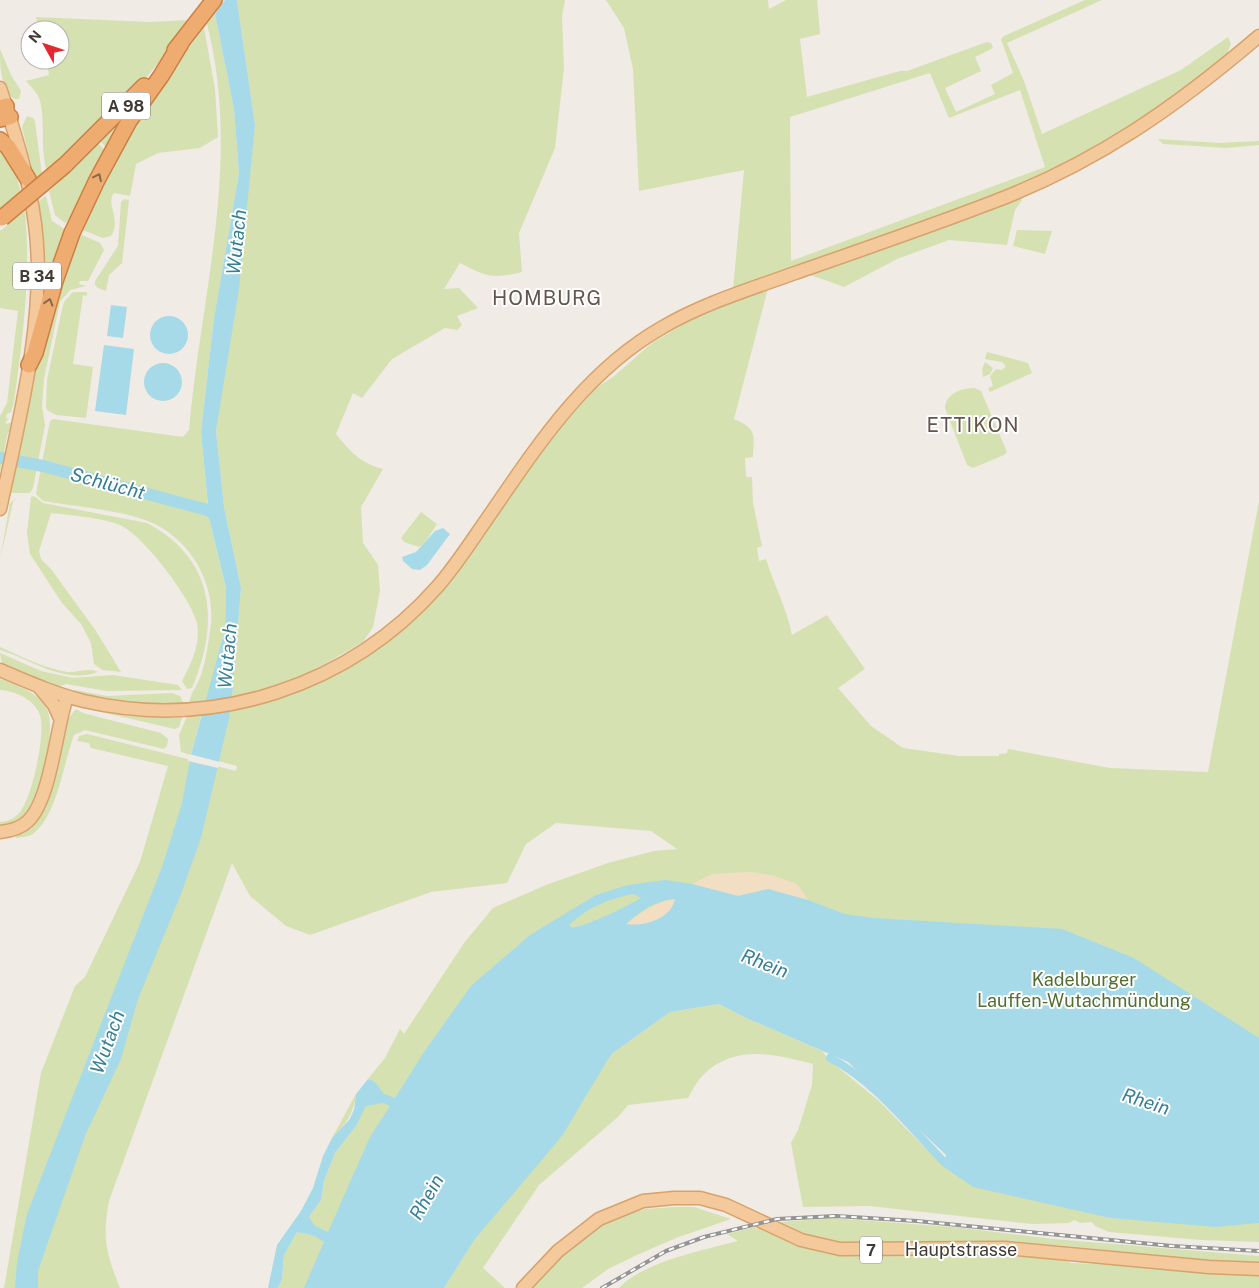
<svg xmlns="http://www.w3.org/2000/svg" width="1259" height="1288" font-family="'Public Sans',sans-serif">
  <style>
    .green { fill: #d5e1b1; fill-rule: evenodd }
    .sand { fill: #f2dfc3 }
    .water { fill: #a6dae8; fill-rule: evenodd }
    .pier { fill: #f0ebe5 }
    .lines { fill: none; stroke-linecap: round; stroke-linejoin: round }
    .canal { stroke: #a6dae8; stroke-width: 8 }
    .river { stroke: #a6dae8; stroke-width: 12 }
    .major-casing { stroke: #d7a26c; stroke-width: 15 }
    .highway-casing { stroke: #cd7f42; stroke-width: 18 }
    .major { stroke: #f4c99b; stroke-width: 12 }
    .highway { stroke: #efac71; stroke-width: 15 }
    .rail-casing { stroke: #949494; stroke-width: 4 }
    .rail { stroke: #fff; stroke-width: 2; stroke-dasharray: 5.5; stroke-linecap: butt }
    .highway-bridge-casing { stroke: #cd7f42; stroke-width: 18; stroke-linecap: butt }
    .highway-bridge { stroke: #efac71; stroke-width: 15 }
    .oneway { stroke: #87684d }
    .labels { text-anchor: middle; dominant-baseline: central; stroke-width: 4; stroke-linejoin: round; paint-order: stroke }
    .shield { fill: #fff; stroke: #7b7672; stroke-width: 1 }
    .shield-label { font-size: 16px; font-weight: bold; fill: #423b35 }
    .park-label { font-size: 18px; fill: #536e2f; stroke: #fff }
    .street-label { font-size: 18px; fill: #423b35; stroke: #fff }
    .water-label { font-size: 19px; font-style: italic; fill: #367f94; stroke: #fff }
    .quarter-label { font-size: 20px; letter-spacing: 1px; fill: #64564d; stroke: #fff }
  </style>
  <rect width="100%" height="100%" fill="#f0ebe5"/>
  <path class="green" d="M 237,0 L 565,0 L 562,16 L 564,68 L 555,148 L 519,233 L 522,272 C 492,279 487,277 460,263 L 444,289 L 459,288 L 478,308 L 457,316 L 462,325 L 457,330 L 445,328 L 392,359 L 362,398 L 353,393 L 336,434 C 350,451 361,464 383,469 L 361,507 L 363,543 L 378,565 L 380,591 L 373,627 L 363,642 L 293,682 L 232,698 L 241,588 L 224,507 L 216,431 L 255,125 Z
    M 606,0 L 768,0 L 769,9 L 786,0 L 817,0 L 820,34 L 800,39 L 807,97 L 900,71 L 907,71 L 987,42 L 991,43 L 993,48 L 975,57 L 981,71 L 945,88 L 956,112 L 995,94 L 991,85 L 1013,73 L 1001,39 L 1004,36 L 1085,0 L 1102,0 L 1007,43 L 1024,81 L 1042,134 L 1181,70 L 1228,37 L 1231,44 L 1226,56 L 1203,76 L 1124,133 L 1022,187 L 733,289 L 744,170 L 639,191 L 633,69 L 624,28 ZM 930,73 L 949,118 L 1020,90 L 1045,167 L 791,261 L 790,117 Z
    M 215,14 L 234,109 L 239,173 L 214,318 L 201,432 L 209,518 L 226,589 L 225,629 L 206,702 L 189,703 C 191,692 199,683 202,672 C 206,659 208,645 210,631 C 218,586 191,538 148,521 C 115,509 77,507 43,501 L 36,494 L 50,421 L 53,419 L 183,437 L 189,430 C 201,293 242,161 207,24 Z
    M 36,17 L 149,22 L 191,20 L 188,27 L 145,79 L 107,119 L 47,172 C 40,150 45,127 41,105 C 40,95 32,88 26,81 L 49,75 L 46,60 L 60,60 L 60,30 L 39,30 Z
    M 204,28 L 215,89 L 218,137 L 200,148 L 158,153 L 136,164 L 130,196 L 114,193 C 105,203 122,220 111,236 L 103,238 L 80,229 L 101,180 L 166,76 Z
    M 0,49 L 11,75 L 21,91 L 19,99 L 14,99 C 0,86 0,66 0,49 Z
    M 128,113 L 108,149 L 100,141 Z
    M 27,116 L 33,118 L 35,122 L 42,175 L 35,181 L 22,127 Z
    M 1158,139 L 1219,143 L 1259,141 L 1259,145 L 1227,148 L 1163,144 Z
    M 98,143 L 106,151 L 73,220 L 69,219 L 65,223 L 55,215 L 49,191 Z
    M 0,144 L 13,163 L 21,193 L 0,210 Z
    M 46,196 L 52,221 L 66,230 L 62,232 L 69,230 L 39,325 L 43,262 L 39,201 Z
    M 1021,196 L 1022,200 L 1015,210 L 1007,245 L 949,240 L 897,259 L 844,287 L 808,274 Z
    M 124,199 L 129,200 L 122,263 L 109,275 L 106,291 L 98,288 L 95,285 L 95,281 L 118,246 L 121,202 Z
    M 25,211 C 31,277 23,336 14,402 L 11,412 L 7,414 L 6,418 L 9,419 L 5,422 L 7,424 L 12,422 L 10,432 L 8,432 L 0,472 L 0,416 L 7,403 L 18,311 L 0,308 L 0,231 Z
    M 1017,230 L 1052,231 L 1045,254 L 1013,246 Z
    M 78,233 L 100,243 L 104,250 L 88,281 L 80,281 L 79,284 L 86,286 L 70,290 L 60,302 L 44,379 L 42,406 L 45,425 L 33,488 L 30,493 L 8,493 L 16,469 L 37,360 Z
    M 768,288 L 734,419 C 757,429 754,434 753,457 L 745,458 L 746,477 L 752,477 L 753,503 L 762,546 L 757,548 L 759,561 L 766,559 C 774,585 787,609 792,635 L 827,615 L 865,669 L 838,688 L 871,726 L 903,748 L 959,756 L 999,756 L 999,754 L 1007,753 L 1008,749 L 1110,768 L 1208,772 L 1259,501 L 1259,1104 L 733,930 L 360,1288 L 278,1288 L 282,1279 L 284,1255 L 297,1232 L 310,1235 L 309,1217 L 321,1200 L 324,1181 L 335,1153 L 356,1126 L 374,1081 L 368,1079 L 385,1058 L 400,1029 L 404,1034 L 464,943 L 493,908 L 546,885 L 608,863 L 654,851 L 677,849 L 651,831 L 556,823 L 526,844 L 507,883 L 431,892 L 310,935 L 286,926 L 250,896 L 232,863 L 109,1201 C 102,1238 106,1253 120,1288 L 4,1288 L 41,1073 L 75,986 L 85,977 L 140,862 L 168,766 L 91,748 L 89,743 L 77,741 L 79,736 L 87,734 L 236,771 L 237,766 L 218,761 L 231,710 C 302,696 354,668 409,619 L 531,460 L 596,388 L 613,377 L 652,343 L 691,320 Z
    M 73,292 L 87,292 L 87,296 L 83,295 L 73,364 L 93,367 L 86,418 L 56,415 L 47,410 L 46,407 L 47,380 L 62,309 L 64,302 Z
    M 987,352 L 1028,363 L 1032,373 L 990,392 L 988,388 L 993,386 L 990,376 L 996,369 L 1002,370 L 1006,366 L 1002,362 L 985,359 Z
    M 985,362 L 993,368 L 990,374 L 983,377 L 982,369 Z
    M 975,388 L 981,391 L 1007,452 L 1004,455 L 973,468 L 967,465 L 945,408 C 946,393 962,388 975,388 Z
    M 34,496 L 43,503 L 147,523 C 215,559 220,622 192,688 L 187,689 L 182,681 C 191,664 201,644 197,623 C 191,598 143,535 120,525 C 104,518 69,515 51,513 L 39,551 L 41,559 L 51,569 L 96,631 L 121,672 L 103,670 L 94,664 L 91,643 L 81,624 L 62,603 L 30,554 L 27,533 L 31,497 Z
    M 17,497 L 13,502 L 0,560 L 10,503 Z
    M 421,512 L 437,524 L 424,544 L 419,547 L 404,542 L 401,538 Z
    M 0,647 C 22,657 44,668 67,672 C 77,673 89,667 98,672 C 64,685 31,659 0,650 Z
    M 0,653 L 41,671 L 73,678 L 113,675 L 178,685 L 182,690 L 107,691 L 66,684 L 57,687 L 2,664 Z
    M 4,678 C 18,686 39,693 47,709 C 57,729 40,800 24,816 C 18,823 9,824 0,827 L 0,822 C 8,821 14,819 20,812 C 32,798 46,733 40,715 C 35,700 16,691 0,690 L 0,679 L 2,680 Z
    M 75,690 L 107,696 L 172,693 L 180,696 L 184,704 L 127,702 L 72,692 Z
    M 87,707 L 115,713 L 183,715 L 179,727 L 175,729 L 88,709 Z
    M 76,709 L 83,713 L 161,733 L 168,739 L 167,746 L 164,749 L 85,730 L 74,735 C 64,762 57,814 35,832 C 30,837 23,837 16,838 L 14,834 L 22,829 L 68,719 Z
    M 202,713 L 191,755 L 181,752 L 179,735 L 188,714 Z
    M 719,1004 L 744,1017 L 822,1051 L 829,1060 L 879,1101 L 944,1167 L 1110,1218 L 1170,1222 L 1259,1223 L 1259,1242 L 1201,1240 L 1109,1232 L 1095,1226 L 1092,1222 L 1081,1223 L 1074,1220 L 1069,1223 L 1032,1224 L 869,1206 L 803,1207 L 791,1143 L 798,1130 L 812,1085 L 813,1064 C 774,1054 735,1044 703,1075 C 697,1081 692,1091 688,1098 L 628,1105 L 618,1117 L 539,1185 L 483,1268 L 505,1288 L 444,1288 L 475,1239 L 583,1101 L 599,1072 L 613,1053 L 670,1012 Z
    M 356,1094 C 353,1115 346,1124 332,1138 Z
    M 675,1207 L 694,1207 L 731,1219 L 676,1238 L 637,1255 L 608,1269 L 582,1288 L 529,1288 L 555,1261 L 603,1223 L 645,1209 Z
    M 830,1218 L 953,1227 L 1053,1239 L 1259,1256 L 1259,1262 L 1216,1261 L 1057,1245 L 986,1242 L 849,1246 L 825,1242 L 792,1231 L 793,1228 L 781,1222 Z
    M 761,1226 L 807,1247 L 1004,1253 L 1004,1257 L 1019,1257 L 1028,1252 L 1057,1257 L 1071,1263 L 1259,1271 L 1259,1288 L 619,1288 C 643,1262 704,1250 738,1241 L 727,1234 L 755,1227 L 757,1230 L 757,1227 Z"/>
  <path class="sand" d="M 751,872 L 771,875 L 797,884 L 808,900 L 768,889 L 738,896 L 692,884 L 712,874 Z
    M 675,899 C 673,913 655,922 642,926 C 637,927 631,925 626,924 C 642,912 655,902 675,899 Z"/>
  <path class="water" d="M 225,0 L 237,0 L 255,125 L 239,289 L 216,431 L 224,507 L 241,588 L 231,710 L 201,838 L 181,894 L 138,999 L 121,1059 L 85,1136 L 38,1271 L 38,1288 L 15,1288 L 17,1262 L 27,1214 L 162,867 L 182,803 L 191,755 L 225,629 L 226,588 L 209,518 L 200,512 L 201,505 L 208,505 L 201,432 L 214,318 L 239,173 L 234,109 L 215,14 Z
    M 111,305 L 127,307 L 123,338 L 107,336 Z
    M150 335a19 19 0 1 1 38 0a19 19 0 1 1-38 0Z
    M 104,345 L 134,349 L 126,415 L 95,411 Z
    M144 382a19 19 0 1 1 38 0a19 19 0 1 1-38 0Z
    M 443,528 L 450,534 L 427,565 L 420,570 L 412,569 L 403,561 L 402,557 L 416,552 L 435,531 Z
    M 665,880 L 692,884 L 738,896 L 768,889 L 808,900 L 845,914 L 873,918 L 1062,929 L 1134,958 L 1259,1038 L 1259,1223 L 1215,1227 L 1110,1218 L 973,1187 L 944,1167 L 946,1155 L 848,1062 L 744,1017 L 719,1004 L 670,1012 L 613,1053 L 607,1061 L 562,1136 L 475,1239 L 444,1288 L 304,1288 L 324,1242 L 315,1236 L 297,1232 L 284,1255 L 282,1279 L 278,1288 L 268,1288 L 277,1245 L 301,1211 L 313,1188 L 323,1156 L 332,1138 L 349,1120 L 354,1110 L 356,1094 L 368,1079 L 374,1081 L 384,1094 L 395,1098 L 424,1052 L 471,986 L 530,935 L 596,895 L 628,885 ZM 633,894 L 641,898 C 619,910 596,922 572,928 L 569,925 C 588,907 608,899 633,894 ZM 675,899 C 672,919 643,927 626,924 C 640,911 656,900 675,899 ZM 383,1103 L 390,1106 L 370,1137 L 328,1232 L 315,1226 L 309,1217 L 321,1200 L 324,1181 L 335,1153 L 356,1126 L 366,1106 Z"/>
  <path class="pier" d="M 189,754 L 220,762 L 218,768 L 188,761 Z"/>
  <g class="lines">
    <path class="canal" d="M 830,1058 C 875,1081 910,1127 945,1163"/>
    <path class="river" d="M 0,458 L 43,466 L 215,512"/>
    <g class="major-casing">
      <path id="major" d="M 0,88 C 15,133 29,177 35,224 C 47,314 19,421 0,509
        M 0,670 C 28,682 55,694 84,701 C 214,731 350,686 438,586 C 458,563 474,537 491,513 C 539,443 587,370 663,327 C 704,303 751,289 795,273 C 861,250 928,227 993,202 C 1096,163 1176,107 1259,36
        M 39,687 L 54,705 L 60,718
        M 0,832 C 10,831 21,828 28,821 C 51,799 56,728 67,697
        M 523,1288 L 558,1251 L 599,1219 L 643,1201 L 674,1198 L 700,1198 L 726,1205 L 801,1240 L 840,1249 L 1005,1248 L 1209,1267 L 1259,1269"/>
    </g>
    <g class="highway-casing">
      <path id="highway" d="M 175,50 L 214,0
        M 0,108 L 6,106
        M 0,119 L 10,117
        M 0,140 L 8,147 L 28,179
        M 65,165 L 144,86
        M 29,365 L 35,353 L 55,281 L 72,233 L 97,180 L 129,121 L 161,76 L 181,43"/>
    </g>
    <use href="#major" class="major"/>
    <use href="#highway" class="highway"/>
    <g class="rail-casing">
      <path id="rail" d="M 602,1288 L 666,1251 L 704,1237 L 777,1219 L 836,1216 L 917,1221 L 1172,1246 L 1259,1251"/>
    </g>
    <use href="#rail" class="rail"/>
    <g class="highway-bridge-casing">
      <path id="highway-bridge" d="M 2,218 L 65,165"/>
    </g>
    <use href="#highway-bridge" class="highway-bridge"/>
  </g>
  <defs><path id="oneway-chevron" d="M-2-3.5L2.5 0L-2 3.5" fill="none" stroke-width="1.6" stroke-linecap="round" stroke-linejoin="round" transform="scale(1.25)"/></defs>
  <g class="oneway">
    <use href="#oneway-chevron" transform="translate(98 177) rotate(-64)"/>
    <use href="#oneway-chevron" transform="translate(49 302) rotate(-73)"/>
  </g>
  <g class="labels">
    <g class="shield">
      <rect x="102" y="92.5" width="48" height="27" rx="4"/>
      <rect x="13" y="262.5" width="48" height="27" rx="4"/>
      <rect x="860" y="1236.5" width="22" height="27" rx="4"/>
    </g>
    <g class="shield-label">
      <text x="126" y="106">A 98</text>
      <text x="37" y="276">B 34</text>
      <text x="871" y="1250">7</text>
    </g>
    <g class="park-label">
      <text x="1084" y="979">Kadelburger<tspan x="1084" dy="21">Lauffen-Wutachmündung</tspan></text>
    </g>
    <g class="street-label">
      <text x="961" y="1249">Hauptstrasse</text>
    </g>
    <g class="water-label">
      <text transform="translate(236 242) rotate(-84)">Wutach</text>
      <text transform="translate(108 483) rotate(15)">Schlücht</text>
      <text transform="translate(227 656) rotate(-85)">Wutach</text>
      <text transform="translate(765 963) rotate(21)">Rhein</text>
      <text transform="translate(107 1042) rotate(-70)">Wutach</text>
      <text transform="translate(1146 1101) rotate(18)">Rhein</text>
      <text transform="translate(426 1197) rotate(-60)">Rhein</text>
    </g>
    <g class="quarter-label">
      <text x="547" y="298">HOMBURG</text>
      <text x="973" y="425">ETTIKON</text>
    </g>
  </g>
  <g transform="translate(45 45) rotate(310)"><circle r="24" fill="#ffffff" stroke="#b3b1ae"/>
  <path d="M0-4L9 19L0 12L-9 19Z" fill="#e42831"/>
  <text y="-8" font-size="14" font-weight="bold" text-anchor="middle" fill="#423b35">N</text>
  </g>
</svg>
